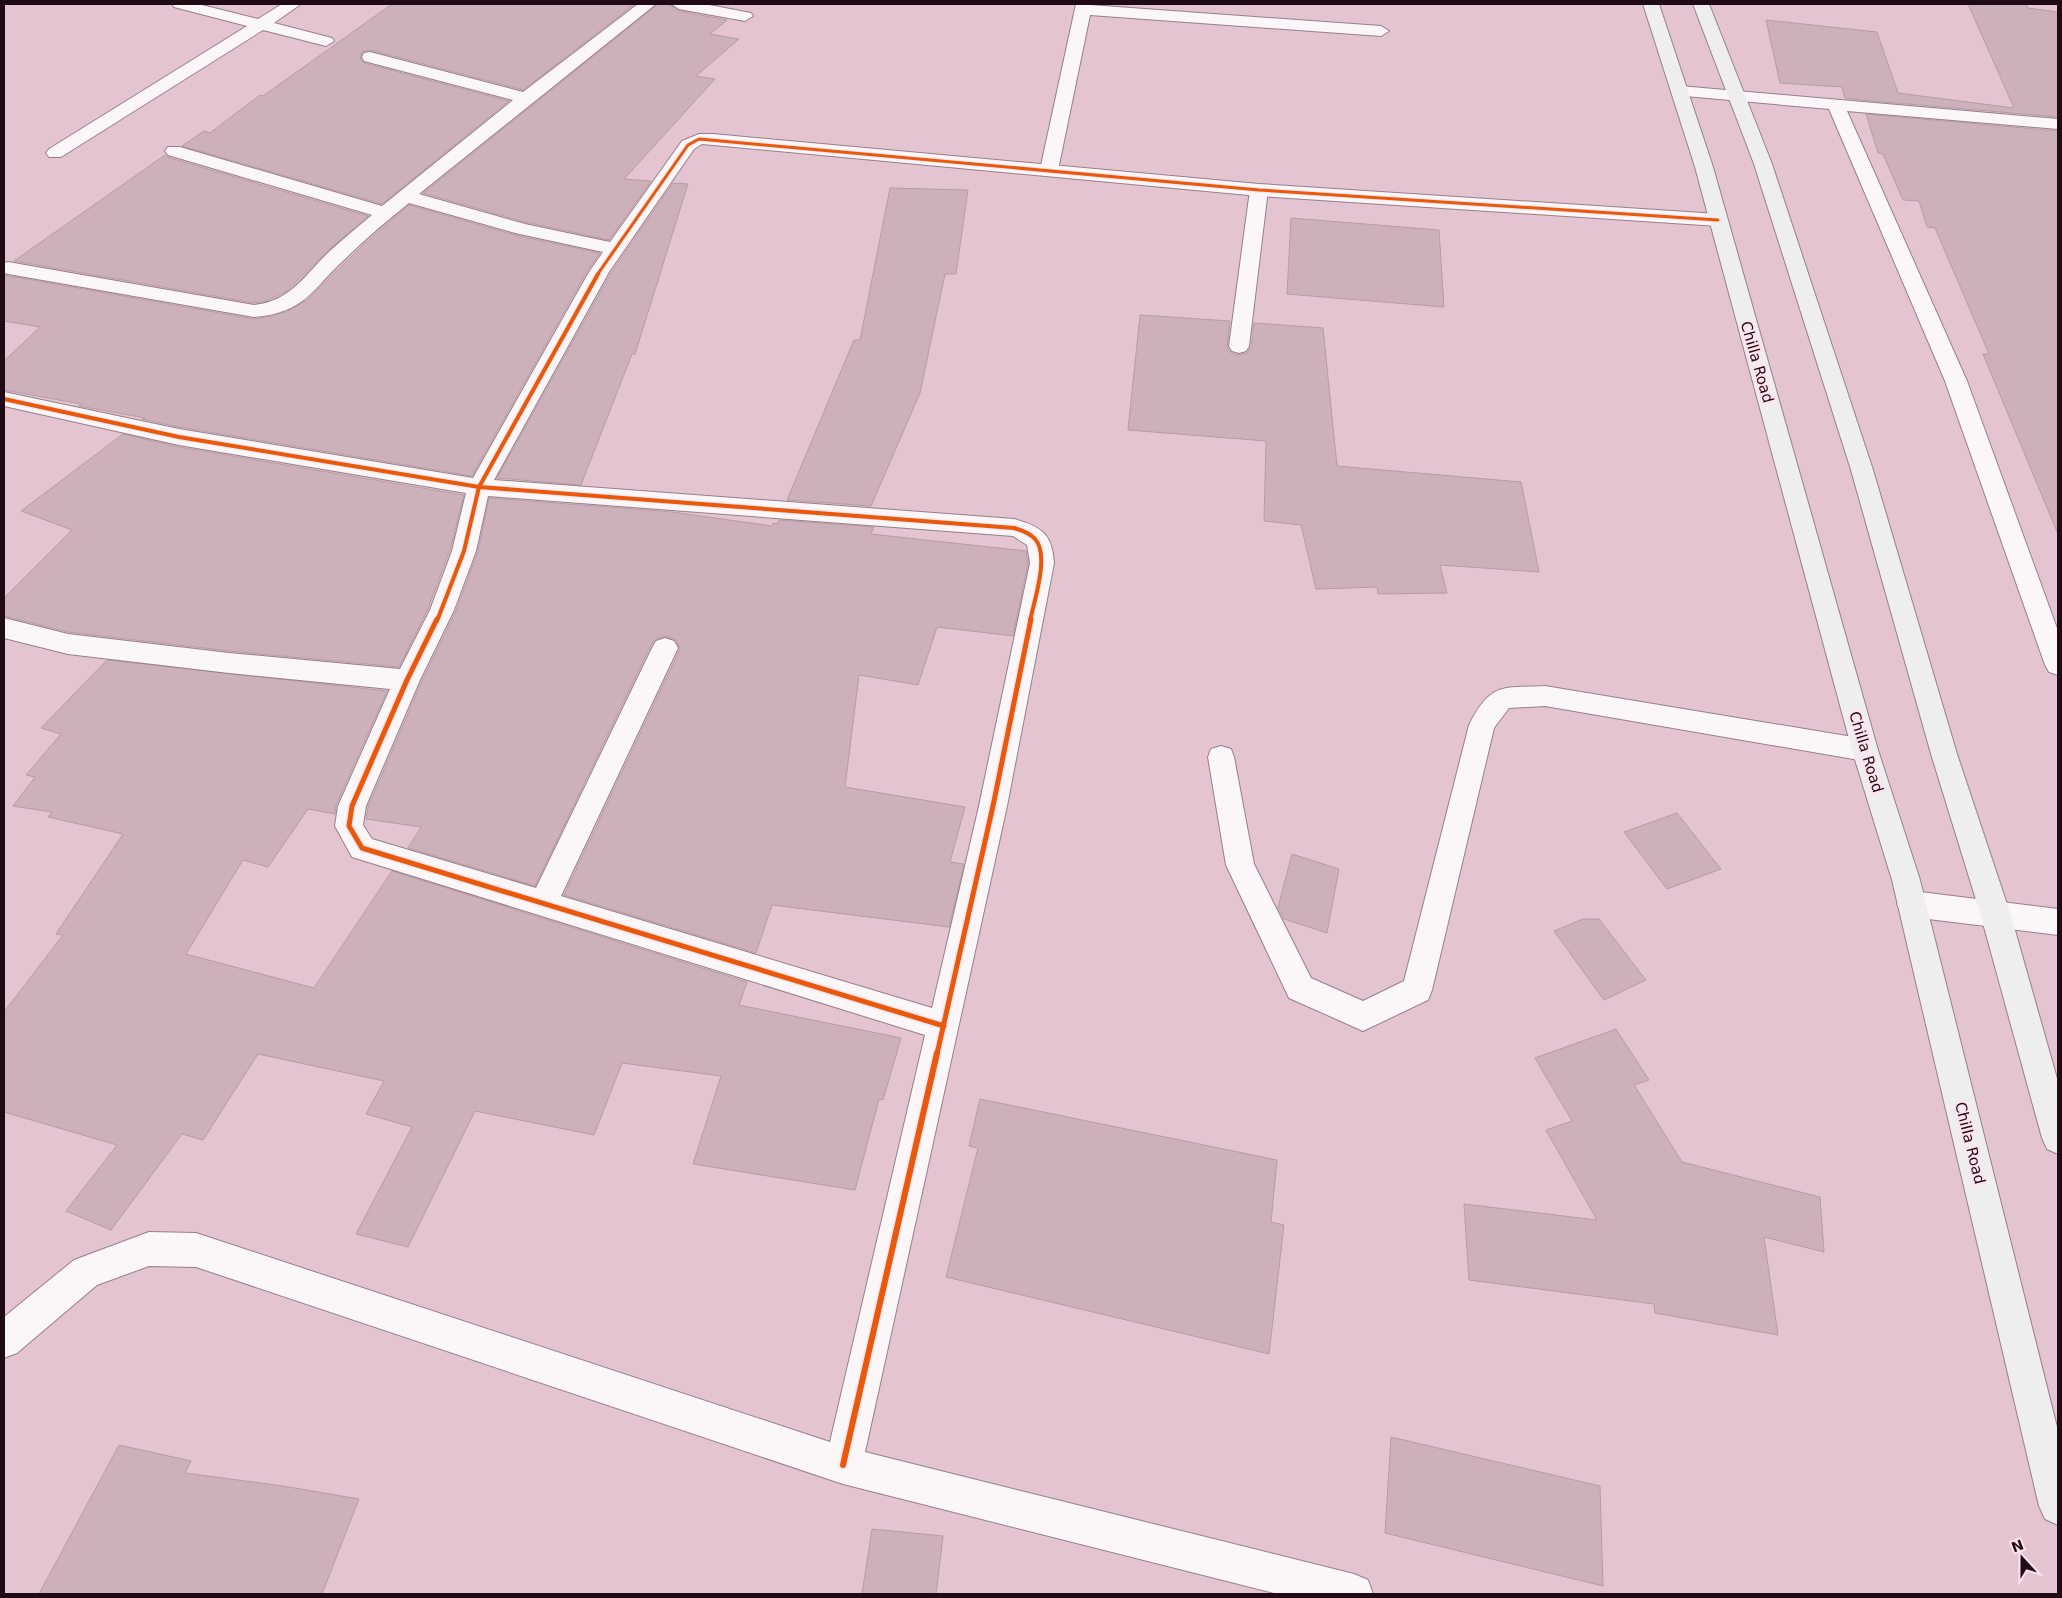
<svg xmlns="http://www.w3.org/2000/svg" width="2062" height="1598" font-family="'DejaVu Sans',sans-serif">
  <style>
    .building { fill: #cdb1ba; stroke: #b69ca4 }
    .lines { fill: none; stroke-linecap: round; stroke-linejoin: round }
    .lane-casing { stroke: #977f8a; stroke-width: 2 }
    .street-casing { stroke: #977f8a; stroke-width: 2 }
    .secondary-casing { stroke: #977f8a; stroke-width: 2 }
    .lane { fill: #fbf6f8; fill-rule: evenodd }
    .street { fill: #fbf6f8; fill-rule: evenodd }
    .secondary { fill: #eeeeef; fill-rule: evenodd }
    .cycleway-far3-casing { stroke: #fde3ed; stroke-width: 5 }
    .cycleway-far2-casing { stroke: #fde3ed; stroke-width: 6 }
    .cycleway-far1-casing { stroke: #fde3ed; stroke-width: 8 }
    .cycleway-casing { stroke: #fde3ed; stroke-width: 9 }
    .cycleway-far3 { stroke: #e8590c; stroke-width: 3 }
    .cycleway-far2 { stroke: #e8590c; stroke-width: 4 }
    .cycleway-far1 { stroke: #e8590c; stroke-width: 5 }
    .cycleway { stroke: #e8590c; stroke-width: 6 }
    .labels { text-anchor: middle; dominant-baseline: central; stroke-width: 5; stroke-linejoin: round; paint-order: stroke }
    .street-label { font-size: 15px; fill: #1f0a15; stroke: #fde3ed }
  </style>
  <rect width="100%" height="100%" fill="#e5c4d2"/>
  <path class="building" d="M 392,4 L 635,4 L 523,90 L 370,50 L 362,52 L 360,58 L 364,63 L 509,101 L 382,204 L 182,146 L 204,131 L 210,133 L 260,95 L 263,96 Z
    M 658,4 L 669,4 L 679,11 L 727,20 L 710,34 L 739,39 L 696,76 L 715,79 L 624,179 L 651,181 L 609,240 L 525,222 L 423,193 Z
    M 1968,4 L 2026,4 L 2028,8 L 2058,12 L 2058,117 L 1861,100 L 1845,98 L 1842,87 L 1780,83 L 1766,20 L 1877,32 L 1898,93 L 2014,108 Z
    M 1866,114 L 2058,131 L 2058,534 L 1983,354 L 1989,354 L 1935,228 L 1927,227 L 1919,201 L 1903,200 L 1883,154 L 1878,153 Z
    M 165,155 L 167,157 L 368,216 L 330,249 L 287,291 L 267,301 L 254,303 L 14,261 Z
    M 673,183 L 688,184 L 635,354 L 632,354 L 581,485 L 497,478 L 611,273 Z
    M 890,188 L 968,190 L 956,274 L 945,274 L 920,393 L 871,506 L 787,500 L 854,340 L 860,340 Z
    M 409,205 L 515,235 L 600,253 L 587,271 L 472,476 L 179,427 L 142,419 L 145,418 L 79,406 L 81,404 L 4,390 L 4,361 L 40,327 L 4,321 L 4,275 L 254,319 L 271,316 L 286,312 L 307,300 L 362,246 Z
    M 1291,218 L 1439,230 L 1444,307 L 1287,294 Z
    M 1140,315 L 1230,321 L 1227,347 L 1231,353 L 1238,355 L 1247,353 L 1251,347 L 1254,323 L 1323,328 L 1337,466 L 1521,482 L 1539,572 L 1440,565 L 1447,593 L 1378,594 L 1377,587 L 1316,589 L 1301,525 L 1264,521 L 1266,441 L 1128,430 Z
    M 123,434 L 179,447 L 464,495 L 450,550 L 428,609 L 399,667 L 229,651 L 68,632 L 4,616 L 4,598 L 72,530 L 21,511 Z
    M 489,498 L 673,512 L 772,526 L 773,523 L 777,524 L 779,520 L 874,527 L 871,534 L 1026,551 L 1028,563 L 1013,636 L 937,627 L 918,685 L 859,675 L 845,787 L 965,807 L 950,862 L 964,864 L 949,927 L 772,905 L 756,953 L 564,895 L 680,649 L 676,640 L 666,636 L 655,639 L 650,647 L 535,886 L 408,848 L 421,827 L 366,819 L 368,807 L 422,681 L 456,611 L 478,551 Z
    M 107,660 L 387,691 L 336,805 L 335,814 L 308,809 L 268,867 L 243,860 L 186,954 L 314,988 L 392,871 L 747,982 L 739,1005 L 901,1038 L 883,1100 L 879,1099 L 855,1190 L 693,1164 L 721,1076 L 622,1063 L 594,1135 L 475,1111 L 408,1247 L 356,1234 L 412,1127 L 366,1114 L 384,1081 L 258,1054 L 203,1140 L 182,1134 L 111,1230 L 66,1211 L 117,1145 L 4,1112 L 4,1012 L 63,935 L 56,934 L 123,834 L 48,817 L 52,812 L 13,806 L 35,777 L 26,775 L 61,734 L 41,728 Z
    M 1677,813 L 1721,869 L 1667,889 L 1624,832 Z
    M 1292,854 L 1339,869 L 1327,933 L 1284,919 L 1278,907 Z
    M 1583,919 L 1599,919 L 1646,980 L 1604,1000 L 1554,931 Z
    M 1616,1029 L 1649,1080 L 1634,1085 L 1682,1162 L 1820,1197 L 1824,1252 L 1764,1237 L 1778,1335 L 1655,1313 L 1654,1304 L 1469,1280 L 1464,1204 L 1597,1220 L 1546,1130 L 1572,1121 L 1535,1058 Z
    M 980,1099 L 1277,1160 L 1271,1222 L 1284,1225 L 1269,1354 L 946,1277 L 978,1148 L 969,1146 Z
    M 1391,1437 L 1600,1486 L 1603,1586 L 1385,1533 Z
    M 119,1445 L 191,1461 L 185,1473 L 283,1486 L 359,1499 L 322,1594 L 39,1594 Z
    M 872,1529 L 943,1536 L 936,1594 L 862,1594 Z"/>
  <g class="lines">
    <g class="lane-casing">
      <path id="lane" d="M 1076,4 L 1381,26 L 1389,31 L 1381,36 L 1090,15 L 1058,170 L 1055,174 L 1043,174 L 1040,170 Z
        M 1259,184 L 1266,186 L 1268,190 L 1249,346 L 1246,351 L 1239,353 L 1232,351 L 1229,346 L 1250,190 L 1252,186 Z
        M 1545,686 L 1865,739 L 1874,742 L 1878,750 L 1874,758 L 1865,761 L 1545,706 L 1509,708 L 1494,728 L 1432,990 L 1428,1000 L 1363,1031 L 1289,998 L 1226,865 L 1208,757 L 1211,749 L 1221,746 L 1231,749 L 1234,757 L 1254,864 L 1311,978 L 1363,1001 L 1404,981 L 1469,725 C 1491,682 1502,688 1545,686 Z"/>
    </g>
    <g class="street-casing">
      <path id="street" d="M 172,4 L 198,4 L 258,19 L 282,4 L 301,4 L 274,23 L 332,38 L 334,41 L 326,46 L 263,30 L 61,157 L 49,157 L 46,153 L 49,149 L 247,26 L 174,7 Z
        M 638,4 L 656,4 L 419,194 L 525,224 L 610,242 L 682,141 L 699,134 L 713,134 L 1259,184 L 1718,214 L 1725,216 L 1727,220 L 1725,224 L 1718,226 L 1259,196 L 702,144 L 694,149 L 609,272 L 494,480 L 1014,519 C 1041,527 1052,533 1054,563 L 1007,806 L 865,1452 L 1354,1574 L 1368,1580 L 1373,1594 L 1278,1594 L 843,1484 L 196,1267 L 149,1266 L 97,1285 L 17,1353 L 4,1358 L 4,1317 L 74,1260 L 149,1232 L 196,1233 L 830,1442 L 925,1035 L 352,857 L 335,826 L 338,806 L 390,689 L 229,673 L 68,654 L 4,638 L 4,618 L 68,634 L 229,653 L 400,669 L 430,610 L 452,551 L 466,493 L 179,445 L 4,406 L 4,392 L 179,429 L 473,478 L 589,272 L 603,252 L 515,233 L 409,203 C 387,221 365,239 345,259 C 311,290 305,313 254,317 L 8,274 L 4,273 L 4,263 L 8,262 L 254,305 C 292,301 305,274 331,250 C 344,238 358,227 372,215 L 168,155 L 165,151 L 168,147 L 180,147 L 382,206 L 513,100 L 364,61 L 362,57 L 364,53 L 370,52 L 523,92 ZM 488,496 L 1013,536 L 1027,545 L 1030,563 L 979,806 L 932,1008 L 561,896 L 678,648 L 674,641 L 665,638 L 656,641 L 652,648 L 536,888 L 372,839 L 363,825 L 366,806 L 420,680 L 454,610 L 476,551 Z
        M 671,4 L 704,4 L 751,13 L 753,16 L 745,21 L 679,9 Z
        M 1680,86 L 2058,119 L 2058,129 L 1847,111 L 1967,381 L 2058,631 L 2058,675 L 2049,672 L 2045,665 L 1945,381 L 1829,109 L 1674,95 L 1671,91 L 1674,87 Z
        M 1912,891 L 2058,909 L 2058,935 L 1912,917 L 1902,913 L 1897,904 L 1902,895 Z"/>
    </g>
    <g class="secondary-casing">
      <path id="secondary" d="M 1643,4 L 1659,4 L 1713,167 L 1878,750 L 1920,880 L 2058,1431 L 2058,1525 L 2045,1519 L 2039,1506 L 1892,880 L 1852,750 L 1695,167 Z
        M 1693,4 L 1709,4 L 1772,164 L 1873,470 L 1957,754 L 2011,916 L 2058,1082 L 2058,1154 L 2047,1149 L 2042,1138 L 1981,916 L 1931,754 L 1851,470 L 1754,164 Z"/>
    </g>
    <use href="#lane" class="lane"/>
    <use href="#street" class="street"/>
    <use href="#secondary" class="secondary"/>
    <g class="cycleway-far3-casing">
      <path id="cycleway-far3" d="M 597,275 L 688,145 L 699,139 L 1259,190 L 1718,220"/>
    </g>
    <g class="cycleway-far2-casing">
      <path id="cycleway-far2" d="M 4,399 L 179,437 L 479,487 L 1014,528 C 1021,530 1030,533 1035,539 C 1050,555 1034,601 1030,621
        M 437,621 L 464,551 L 479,487 L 598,274"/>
    </g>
    <g class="cycleway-far1-casing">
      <path id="cycleway-far1" d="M 437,619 L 407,680 L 352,806 L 349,826 L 362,848 L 944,1026
        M 937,1054 L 993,806 L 1031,619"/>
    </g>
    <g class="cycleway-casing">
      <path id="cycleway" d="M 843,1465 L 937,1053"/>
    </g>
    <use href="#cycleway-far3" class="cycleway-far3"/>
    <use href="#cycleway-far2" class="cycleway-far2"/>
    <use href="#cycleway-far1" class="cycleway-far1"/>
    <use href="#cycleway" class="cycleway"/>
  </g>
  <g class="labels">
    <g class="street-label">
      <text transform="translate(1757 362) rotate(74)">Chilla Road</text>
      <text transform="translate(1866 752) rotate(73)">Chilla Road</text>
      <text transform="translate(1970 1143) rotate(76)">Chilla Road</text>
    </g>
  </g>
  <rect width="2062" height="1598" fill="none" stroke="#1f0a15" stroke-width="10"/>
  <g transform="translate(2022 1558) rotate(339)" stroke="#fde3ed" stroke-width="4" paint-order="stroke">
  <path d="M0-4L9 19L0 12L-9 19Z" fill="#1f0a15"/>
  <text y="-8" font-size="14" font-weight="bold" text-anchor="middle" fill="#1f0a15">N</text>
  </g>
</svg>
